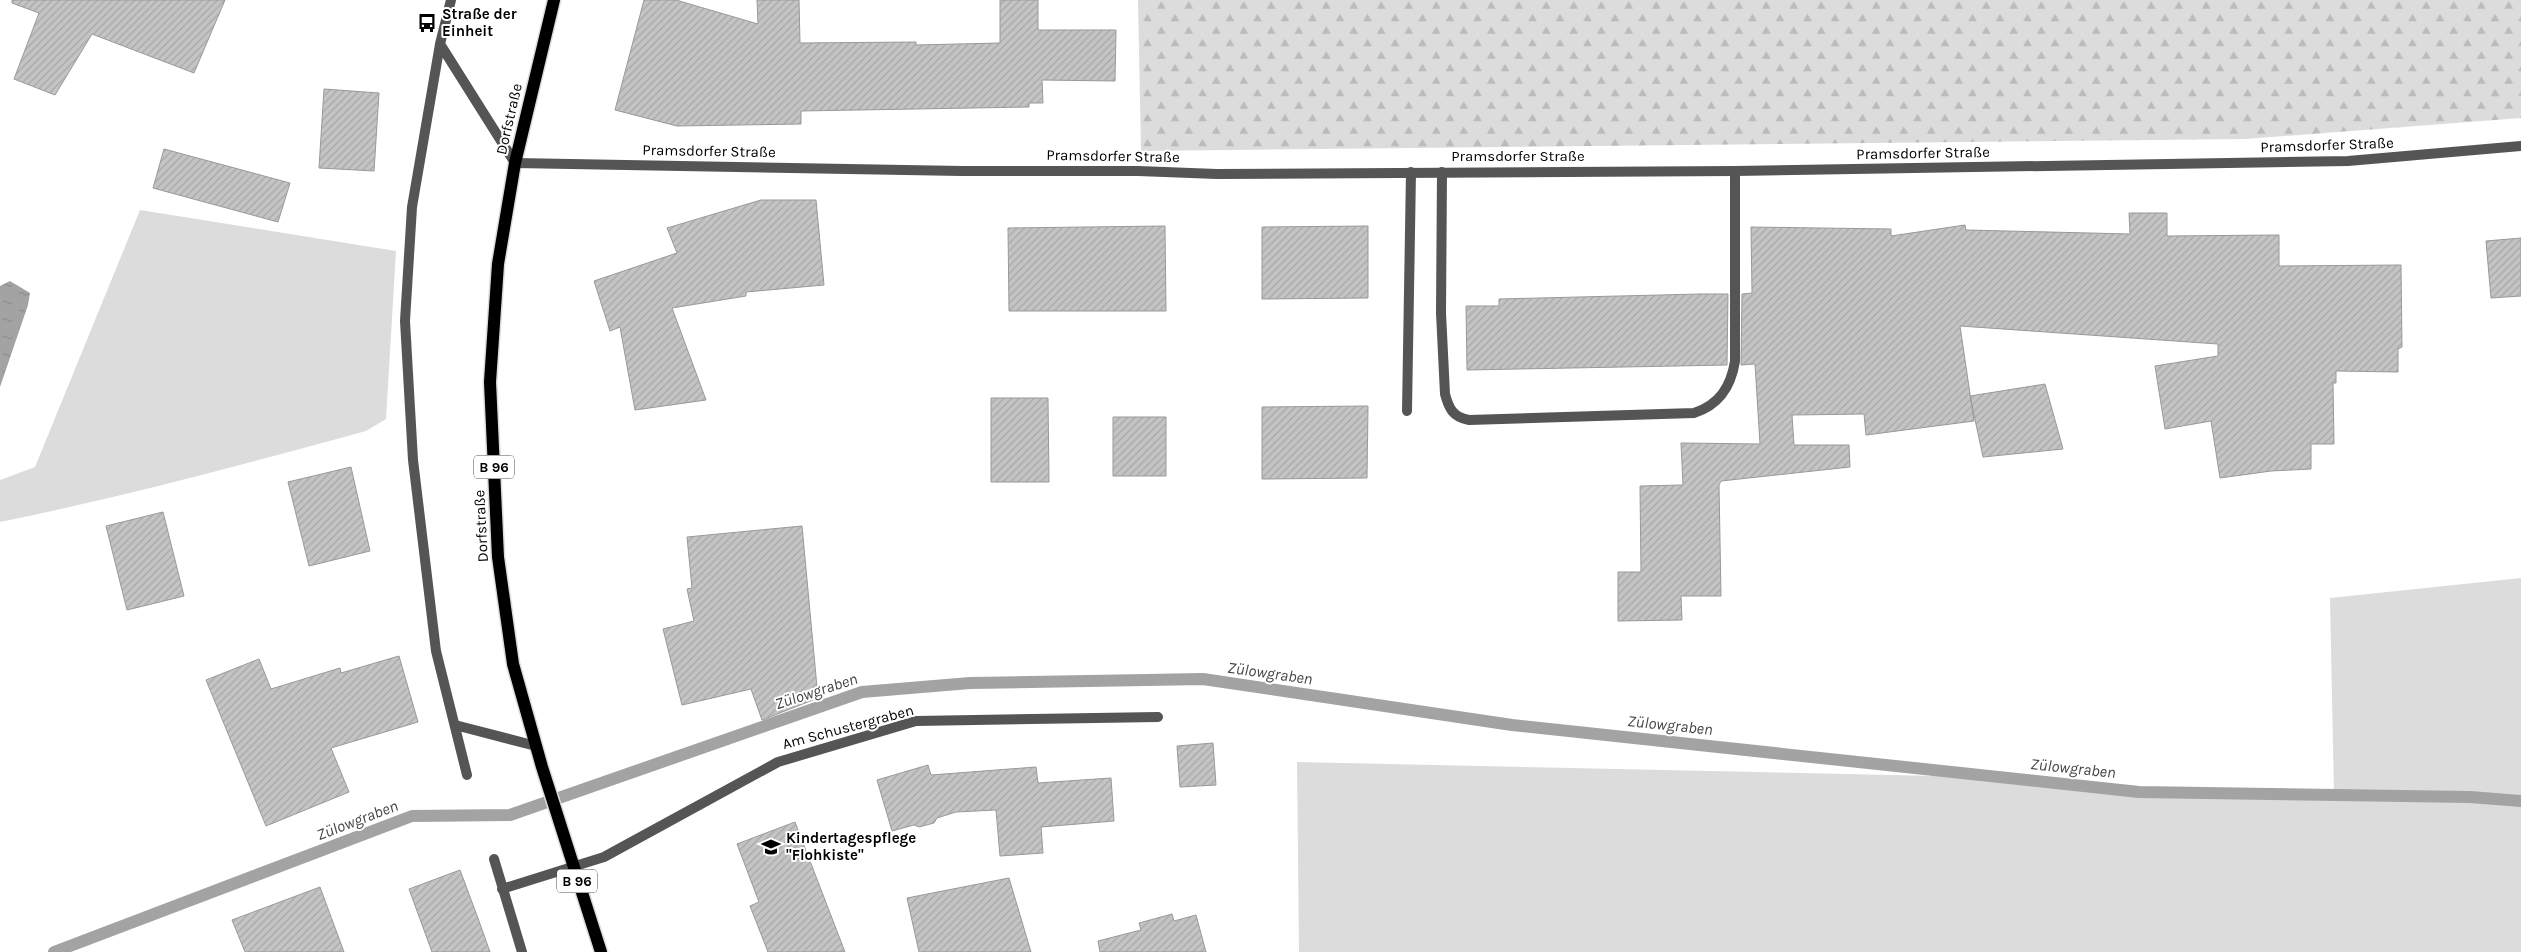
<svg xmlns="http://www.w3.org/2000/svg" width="2521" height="952" font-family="Karla,sans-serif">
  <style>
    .grass { fill: #dcdcdc }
    .forest { fill: url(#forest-firs) }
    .water { fill: url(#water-ripples) }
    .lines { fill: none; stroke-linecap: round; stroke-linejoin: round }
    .stream { stroke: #a3a3a3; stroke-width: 12 }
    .building { fill: url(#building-hatch); stroke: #999 }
    .primary-casing { stroke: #dbdbdb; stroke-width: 15 }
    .service { stroke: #555; stroke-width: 10 }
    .minor { stroke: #555; stroke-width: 10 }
    .primary { stroke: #000; stroke-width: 12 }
    .labels { text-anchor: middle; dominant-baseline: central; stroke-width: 4; stroke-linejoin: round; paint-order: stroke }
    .shield { fill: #fff; stroke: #4c4c4c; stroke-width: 1 }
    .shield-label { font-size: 14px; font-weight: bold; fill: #000 }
    .poi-label { font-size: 15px; font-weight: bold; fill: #000; stroke: #fff; text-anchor: start }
    .street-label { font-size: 15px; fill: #000; stroke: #fff }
    .water-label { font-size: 16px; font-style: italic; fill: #444; stroke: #fff }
  </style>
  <defs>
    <pattern id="forest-firs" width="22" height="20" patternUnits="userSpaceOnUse" patternTransform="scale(1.25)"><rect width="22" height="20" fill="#dcdcdc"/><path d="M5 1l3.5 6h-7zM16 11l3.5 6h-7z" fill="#bbb"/></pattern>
    <pattern id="water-ripples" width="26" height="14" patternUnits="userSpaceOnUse" patternTransform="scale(1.25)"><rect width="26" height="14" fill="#a3a3a3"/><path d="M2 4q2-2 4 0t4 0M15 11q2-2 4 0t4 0" fill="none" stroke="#8b8b8b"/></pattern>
    <pattern id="building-hatch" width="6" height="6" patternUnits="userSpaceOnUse" patternTransform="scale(1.25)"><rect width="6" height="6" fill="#c4c4c4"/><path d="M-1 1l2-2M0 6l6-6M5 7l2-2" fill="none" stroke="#a7a7a7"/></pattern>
  </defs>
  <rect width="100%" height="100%" fill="#fff"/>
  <path class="grass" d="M 140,210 L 396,251 L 386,419 L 366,431 C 245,464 123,497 0,522 L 0,480 L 35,467 Z
    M 2521,578 L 2521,952 L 1299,952 L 1297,762 L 2025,778 L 2139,792 L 2334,794 L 2330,598 Z"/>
  <path class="forest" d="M 1138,0 L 2521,0 L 2521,118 L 2245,139 L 1141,151 Z"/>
  <path class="water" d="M 10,281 L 30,293 L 28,305 L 0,387 L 0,286 Z"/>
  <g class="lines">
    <path class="stream" d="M 54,952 L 412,816 L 510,815 L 862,692 L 970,683 L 1203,679 L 1512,725 L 2139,792 L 2470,797 L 2521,801"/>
  </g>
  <path class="building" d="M 12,0 L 225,0 L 194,73 L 92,34 L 55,95 L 14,79 L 39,13 L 12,3 Z
    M 644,0 L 676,0 L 758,24 L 757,0 L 799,0 L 800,43 L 916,42 L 916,45 L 1000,43 L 1000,0 L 1038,0 L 1038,30 L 1116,30 L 1115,81 L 1042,80 L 1043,103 L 1029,103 L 1029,107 L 801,111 L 801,124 L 677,126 L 615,110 Z
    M 324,89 L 379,93 L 374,171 L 319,168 Z
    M 164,149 L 290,183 L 278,222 L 153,188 Z
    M 761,200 L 816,200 L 824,285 L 746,292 L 746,296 L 672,308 L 706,400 L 635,410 L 620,327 L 610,331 L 594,281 L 677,253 L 667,228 Z
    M 2129,213 L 2167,213 L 2167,236 L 2279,235 L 2279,266 L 2401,265 L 2402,347 L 2398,349 L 2398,372 L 2336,371 L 2336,383 L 2333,383 L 2334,444 L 2311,444 L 2311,469 L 2271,471 L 2220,478 L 2211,421 L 2165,429 L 2155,366 L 2218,356 L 2218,344 L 1960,326 L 1974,421 L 1866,435 L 1864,414 L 1792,415 L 1794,445 L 1849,445 L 1850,467 L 1721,481 L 1719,485 L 1721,596 L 1681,596 L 1682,620 L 1618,621 L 1618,572 L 1641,572 L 1640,486 L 1683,485 L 1681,443 L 1760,444 L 1755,364 L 1741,365 L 1742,294 L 1752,293 L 1751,227 L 1891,229 L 1891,236 L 1965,225 L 1966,230 L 2130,234 Z
    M 1165,226 L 1166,311 L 1009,311 L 1008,228 Z
    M 1368,226 L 1368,298 L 1262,299 L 1262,227 Z
    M 2521,238 L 2521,296 L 2491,298 L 2486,241 Z
    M 1700,294 L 1728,294 L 1727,365 L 1467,370 L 1466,306 L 1499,306 L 1499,299 Z
    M 2045,384 L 2063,449 L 1983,457 L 1970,396 Z
    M 991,398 L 1048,398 L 1049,482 L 991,482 Z
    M 1368,406 L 1367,478 L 1262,479 L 1262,407 Z
    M 1113,417 L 1166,417 L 1166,476 L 1113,476 Z
    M 351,467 L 370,551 L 309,566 L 288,482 Z
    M 163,512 L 184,596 L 127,610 L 106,526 Z
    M 802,526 L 818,698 L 762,720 L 751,689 L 682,705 L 663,629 L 694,621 L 687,589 L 692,588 L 687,537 Z
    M 399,656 L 418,722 L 331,748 L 349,792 L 266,826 L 206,680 L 259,659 L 271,689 L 340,668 L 341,673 Z
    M 1213,743 L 1216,785 L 1180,787 L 1177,746 Z
    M 928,765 L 931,775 L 1036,767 L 1038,783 L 1111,778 L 1114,821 L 1041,827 L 1043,853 L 1000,856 L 996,810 L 956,812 L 937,818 L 934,823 L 919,827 L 914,825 L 892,831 L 877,780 Z
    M 795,822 L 845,952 L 768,952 L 750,906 L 759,902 L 737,844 Z
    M 460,870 L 479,921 L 490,952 L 432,952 L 409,889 Z
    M 1009,878 L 1031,952 L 919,952 L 907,898 Z
    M 320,887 L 344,952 L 245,952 L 232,920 Z
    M 1172,914 L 1174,921 L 1196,915 L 1206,952 L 1100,952 L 1098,941 L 1141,930 L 1139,923 Z"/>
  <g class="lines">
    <g class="primary-casing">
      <path id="primary" d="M 554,0 L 515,163 L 498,264 L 490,382 L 498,557 L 513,664 L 542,767 L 601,952"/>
    </g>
    <path class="service" d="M 451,0 L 440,44 L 412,207 L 405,321 L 413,460 L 436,651 L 467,775
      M 440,44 L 515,163
      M 1442,172 L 1441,313 L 1445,394 C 1449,409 1453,417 1469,420 L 1694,413 C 1719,405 1731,387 1735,361 L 1735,171
      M 1407,411 L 1411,172
      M 455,725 L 536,746
      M 494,859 L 522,952
      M 502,889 L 604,857 L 778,762 L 916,721 L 1158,717"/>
    <path class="minor" d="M 515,163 L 962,171 L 1138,171 L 1217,174 L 1735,171 L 2348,161 L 2521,146"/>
    <use href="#primary" class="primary"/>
  </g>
  <defs>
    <g id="bus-bare" transform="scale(1.5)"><path d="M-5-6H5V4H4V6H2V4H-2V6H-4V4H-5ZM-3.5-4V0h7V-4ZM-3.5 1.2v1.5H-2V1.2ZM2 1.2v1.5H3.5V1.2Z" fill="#000" stroke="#fff" stroke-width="2.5" paint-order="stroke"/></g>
    <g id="school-bare" transform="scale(1.5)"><path d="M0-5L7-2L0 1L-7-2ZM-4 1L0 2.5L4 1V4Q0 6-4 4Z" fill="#000" stroke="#fff" stroke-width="2.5" paint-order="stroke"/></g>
  </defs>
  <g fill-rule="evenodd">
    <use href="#bus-bare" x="427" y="23"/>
    <use href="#school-bare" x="771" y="847"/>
  </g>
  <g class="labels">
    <g class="shield">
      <rect x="474" y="455.5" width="40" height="23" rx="4"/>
      <rect x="557" y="869.5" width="40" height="23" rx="4"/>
    </g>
    <g class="shield-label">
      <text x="494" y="467">B 96</text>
      <text x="577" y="881">B 96</text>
    </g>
    <g class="poi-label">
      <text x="442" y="14">Straße der<tspan x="442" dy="17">Einheit</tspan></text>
      <text x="786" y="838">Kindertagespflege<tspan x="786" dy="17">"Flohkiste"</tspan></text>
    </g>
    <g class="street-label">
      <text transform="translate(509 119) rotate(-77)">Dorfstraße</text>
      <text transform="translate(2327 145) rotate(-2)">Pramsdorfer Straße</text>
      <text transform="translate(709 151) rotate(1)">Pramsdorfer Straße</text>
      <text transform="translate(1923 153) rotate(-1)">Pramsdorfer Straße</text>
      <text transform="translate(1113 156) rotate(1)">Pramsdorfer Straße</text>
      <text x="1518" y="156">Pramsdorfer Straße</text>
      <text transform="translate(481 526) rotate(-93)">Dorfstraße</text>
      <text transform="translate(848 727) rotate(-15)">Am Schustergraben</text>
    </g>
    <g class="water-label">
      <text transform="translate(1270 673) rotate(8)">Zülowgraben</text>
      <text transform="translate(816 691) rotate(-18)">Zülowgraben</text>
      <text transform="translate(1670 725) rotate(6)">Zülowgraben</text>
      <text transform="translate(2073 768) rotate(6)">Zülowgraben</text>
      <text transform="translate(357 820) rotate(-21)">Zülowgraben</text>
    </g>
  </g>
</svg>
